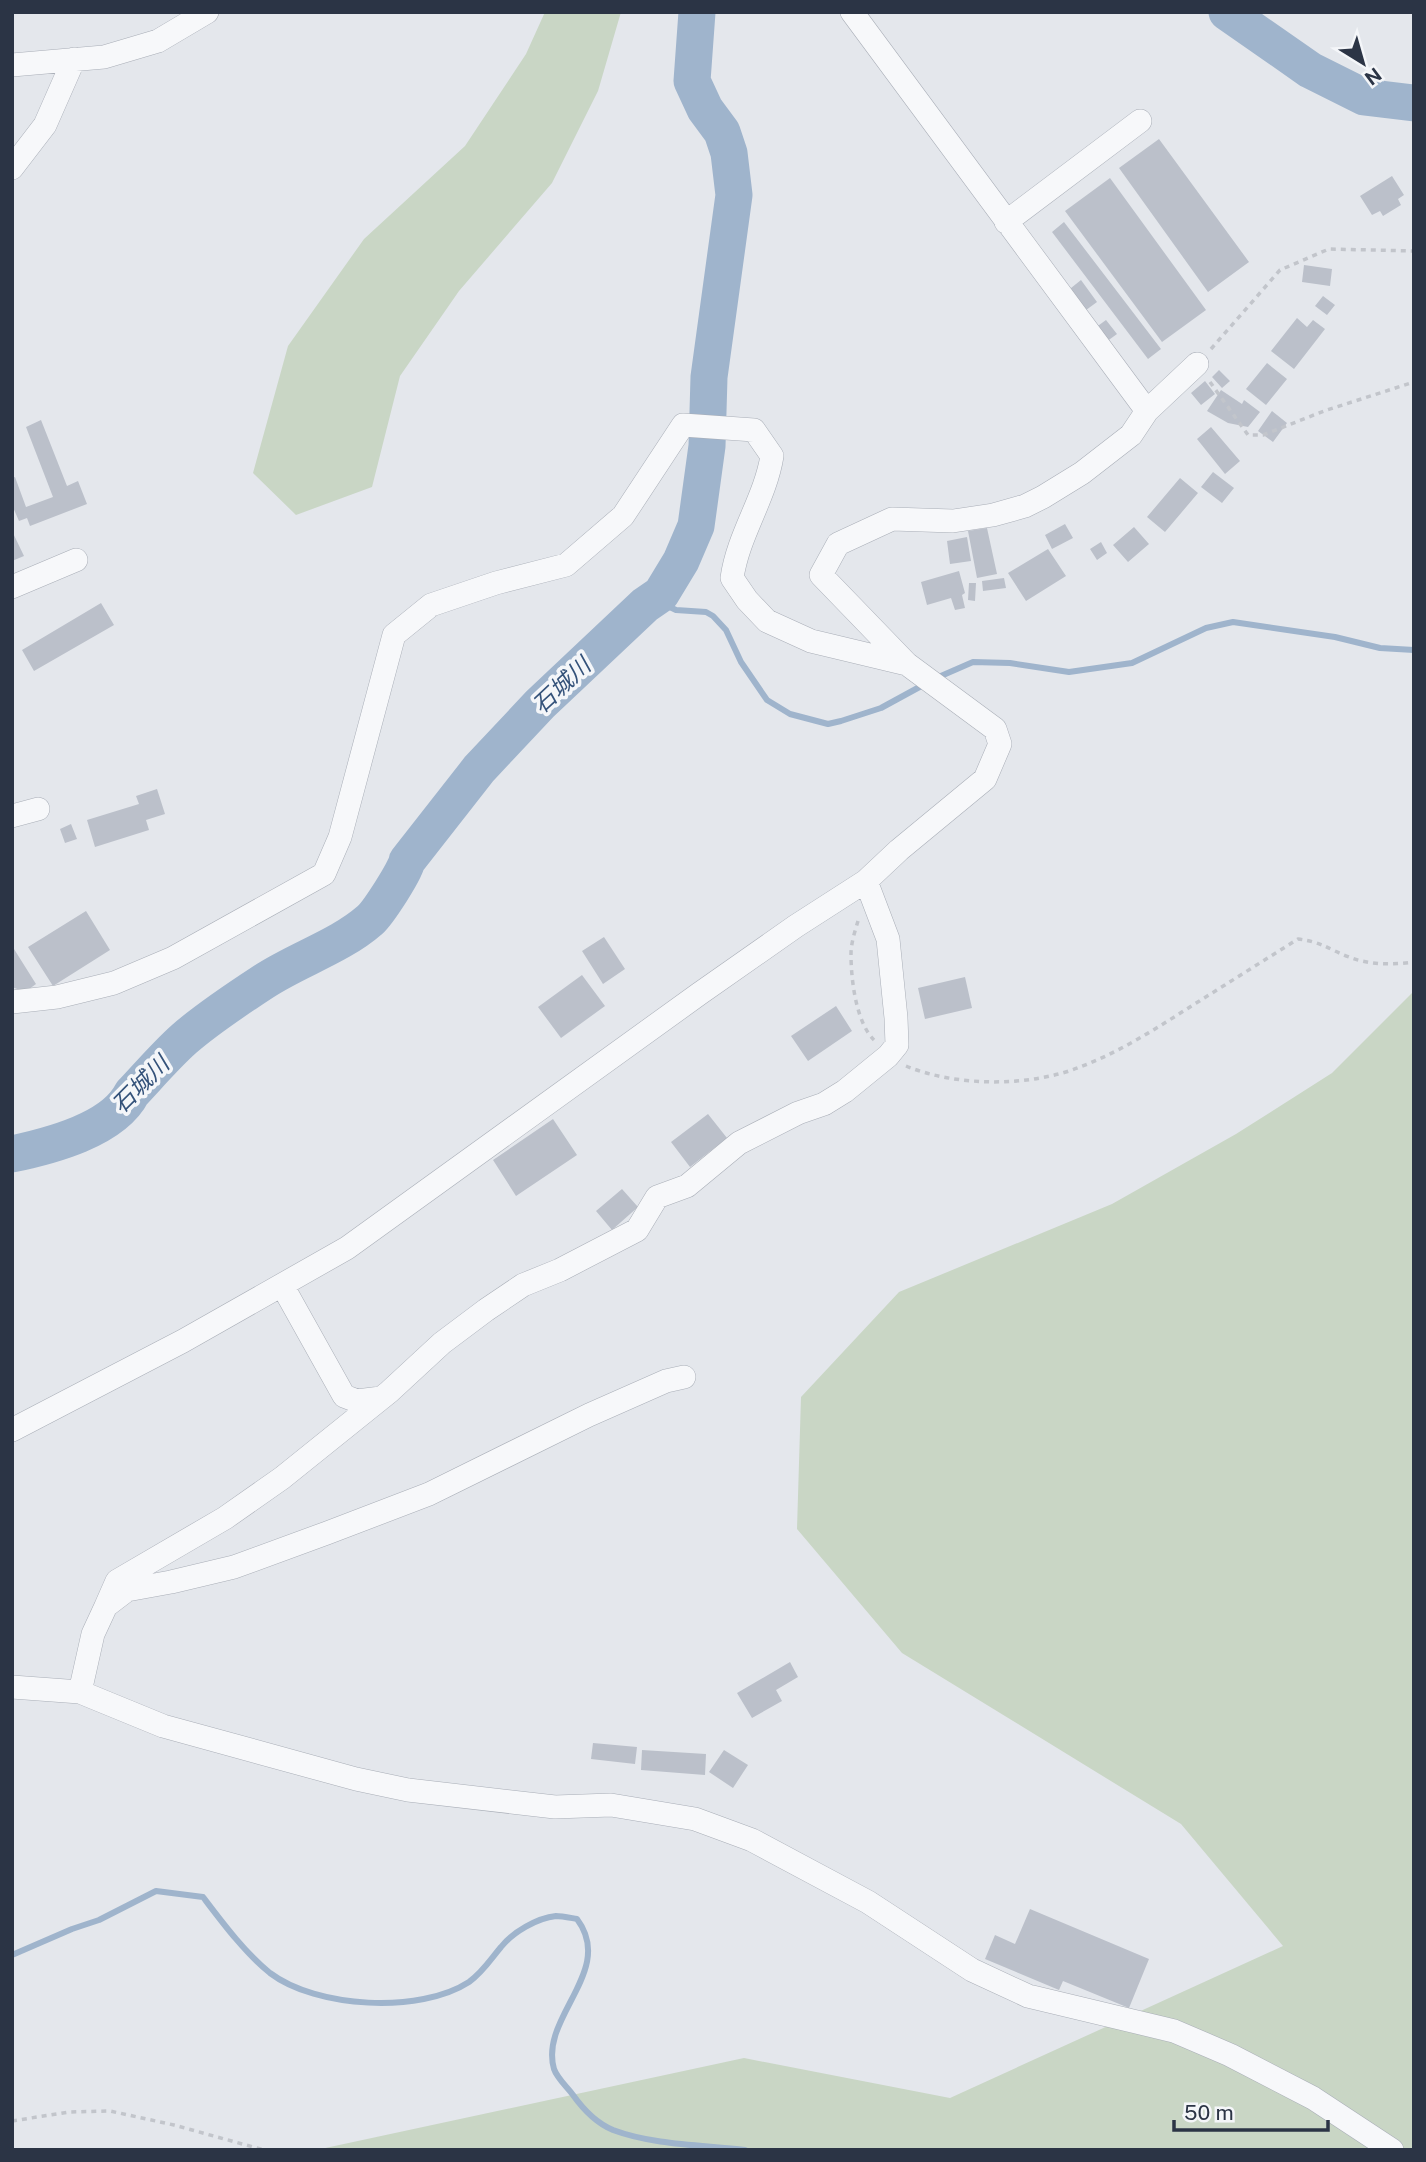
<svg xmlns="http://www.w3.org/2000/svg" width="1426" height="2162" font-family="'Public Sans','Noto Sans JP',sans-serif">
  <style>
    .green { fill: #c9d6c5 }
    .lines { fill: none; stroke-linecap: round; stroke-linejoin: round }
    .stream { stroke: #9fb4cc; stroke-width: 6 }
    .river { stroke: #9fb4cc; stroke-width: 37 }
    .building { fill: #bbc0ca }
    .minor-casing { stroke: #a9aeb7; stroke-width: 24 }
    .path { stroke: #c2c5cb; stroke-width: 3.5; stroke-dasharray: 5 5; stroke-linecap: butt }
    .minor { stroke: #f7f8fa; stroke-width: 23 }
    .labels { text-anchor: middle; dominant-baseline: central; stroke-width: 7; stroke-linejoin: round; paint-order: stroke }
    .water-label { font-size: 23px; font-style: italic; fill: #34527a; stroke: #f4f6f9 }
  </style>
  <rect width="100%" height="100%" fill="#e4e7ec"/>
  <path class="green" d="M 545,12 L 621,12 L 598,91 L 552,183 L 459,291 L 400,376 L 372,487 L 296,515 L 253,473 L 288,346 L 364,239 L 465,146 L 526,54 Z
    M 1414,991 L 1414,2150 L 316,2150 L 744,2058 L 950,2098 L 1283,1946 L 1181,1824 L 902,1653 L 797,1529 L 801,1397 L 899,1292 L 1112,1204 L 1236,1134 L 1332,1073 Z"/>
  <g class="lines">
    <path class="stream" d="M 653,599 L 676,610 L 706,612 L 713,616 L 726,630 L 741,662 L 767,700 L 790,714 L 828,724 L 841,721 L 881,708 L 925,684
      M 934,679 L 973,662 L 1010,663 L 1069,672 L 1132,663 L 1206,628 L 1233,622 L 1335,637 L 1380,648 L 1414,650
      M 12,1955 L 72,1929 L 99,1920 L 156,1891 L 203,1897 C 222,1922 245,1953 270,1973 C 316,2008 420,2014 469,1982 C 483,1972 490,1960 501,1947 C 513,1932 537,1918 556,1916 C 562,1916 571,1918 577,1919 C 616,1971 539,2017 554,2069 C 557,2078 567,2087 573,2095 C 583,2109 596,2123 613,2130 C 653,2145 702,2145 745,2150"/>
    <path class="river" d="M 1227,12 L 1310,70 L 1364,97 L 1414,103
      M 12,1154 C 50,1146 113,1130 132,1093 C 149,1075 166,1055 184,1039 C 208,1018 237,999 263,982 C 298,959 339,947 370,920 C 378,913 406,870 407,861 L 479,769 L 540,704 L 645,605 L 661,594 L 681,561 L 696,526 L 707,446 L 709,377 L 734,195 L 729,153 L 722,132 L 705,109 L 692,81 L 697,12"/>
  </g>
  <path class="building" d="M 1159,139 L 1249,262 L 1208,292 L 1119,168 Z
    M 1392,176 L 1404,195 L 1398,199 L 1401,205 L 1383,216 L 1380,211 L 1372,215 L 1360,196 Z
    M 1110,178 L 1206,310 L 1162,342 L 1065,211 Z
    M 1064,222 L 1161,349 L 1148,359 L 1052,232 Z
    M 1304,265 L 1332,269 L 1330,286 L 1302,282 Z
    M 1081,280 L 1097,302 L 1082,313 L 1066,292 Z
    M 1323,296 L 1335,305 L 1327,315 L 1315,306 Z
    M 1297,318 L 1307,327 L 1313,320 L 1325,329 L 1294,369 L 1271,351 Z
    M 1106,320 L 1117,334 L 1106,342 L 1095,328 Z
    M 1267,363 L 1287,379 L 1266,405 L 1246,389 Z
    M 1219,370 L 1230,381 L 1222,388 L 1212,377 Z
    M 1205,381 L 1215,394 L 1201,405 L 1191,393 Z
    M 1221,390 L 1242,404 L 1244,400 L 1260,412 L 1248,427 L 1228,423 L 1207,411 Z
    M 1272,411 L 1287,423 L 1273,442 L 1258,431 Z
    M 41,420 L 67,486 L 78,481 L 87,504 L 30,526 L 27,518 L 19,521 L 12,505 L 12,478 L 15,477 L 26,507 L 53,497 L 26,427 Z
    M 1211,427 L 1240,461 L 1225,474 L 1197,439 Z
    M 1213,472 L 1234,488 L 1222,503 L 1201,487 Z
    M 1180,478 L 1198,493 L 1165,532 L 1147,517 Z
    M 1065,524 L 1073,538 L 1052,549 L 1045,535 Z
    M 1134,527 L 1149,544 L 1128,562 L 1113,545 Z
    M 987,528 L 997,574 L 977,578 L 968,531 Z
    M 12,531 L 24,556 L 12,561 Z
    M 967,537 L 971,561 L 950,564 L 947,541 Z
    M 1101,542 L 1107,553 L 1097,560 L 1090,549 Z
    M 1048,549 L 1066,576 L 1026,601 L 1008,573 Z
    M 959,571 L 965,593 L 962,595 L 965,608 L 955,610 L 951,598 L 927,605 L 921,582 Z
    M 1004,578 L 1006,588 L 983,591 L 982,581 Z
    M 969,583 L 976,583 L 975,601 L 968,600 Z
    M 101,603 L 114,625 L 34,671 L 22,650 Z
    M 157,789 L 165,814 L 146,820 L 149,830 L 95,847 L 87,820 L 139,804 L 136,796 Z
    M 71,824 L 77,839 L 65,843 L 60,829 Z
    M 86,911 L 110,950 L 53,986 L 28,947 Z
    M 604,937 L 625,969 L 603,984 L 582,951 Z
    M 14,949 L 36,984 L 25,992 L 12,987 L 12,950 Z
    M 582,975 L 605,1006 L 561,1038 L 538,1007 Z
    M 965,977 L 972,1008 L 925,1019 L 918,988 Z
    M 836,1006 L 852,1031 L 808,1061 L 791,1036 Z
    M 708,1114 L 727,1138 L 690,1167 L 671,1142 Z
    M 553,1119 L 577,1155 L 516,1196 L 493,1160 Z
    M 622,1189 L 638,1207 L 612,1230 L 596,1211 Z
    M 790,1662 L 798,1677 L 776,1690 L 782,1701 L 752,1718 L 737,1693 Z
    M 593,1743 L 637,1747 L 635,1764 L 591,1759 Z
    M 642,1750 L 706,1754 L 705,1775 L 641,1770 Z
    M 724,1750 L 748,1765 L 733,1788 L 709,1772 Z
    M 1030,1909 L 1149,1959 L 1129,2008 L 1063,1981 L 1059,1990 L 985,1959 L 995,1935 L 1015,1944 Z"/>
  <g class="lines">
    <g class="minor-casing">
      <path id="minor" d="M 852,12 L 1147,411
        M 12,65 L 104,57 L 158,41 L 207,12
        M 12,168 L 45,125 L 74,59
        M 1006,222 L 1140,121
        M 12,587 L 76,560
        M 12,816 L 38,809
        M 12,1002 L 57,997 L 114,983 L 173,958 L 324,874 L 340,837 L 394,635 L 431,605 L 496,583 L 566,565 L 623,516 L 683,425 L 754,430 L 772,456 C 765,499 738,535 732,578 L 747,600 L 767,621 L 811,641 L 907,664
        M 282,1285 L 344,1396 L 357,1401 L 381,1398
        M 12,1430 L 183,1341 L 347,1248 L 699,994 L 796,926 L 866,881 L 899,850 L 985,779 L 1000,744 L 995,729 L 907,664 L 821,575 L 838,544 L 892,519 L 953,521 L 993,515 L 1025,506 L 1043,497 L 1082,473 L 1131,435 L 1147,411 L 1197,364
        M 106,1606 L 117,1581 L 225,1518 L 282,1478 L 389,1392 L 442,1343 L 486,1310 L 523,1285 L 560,1270 L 637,1230 L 657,1197 L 687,1186 L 739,1143 L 798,1113 L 824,1104 L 845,1091 L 888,1056 L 897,1045 L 896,1018 L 888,939 L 866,881
        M 12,1687 L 80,1692 L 163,1726 L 356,1779 L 408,1790 L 555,1807 L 611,1805 L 695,1819 L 752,1840 L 868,1902 L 972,1970 L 1028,1996 L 1174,2031 L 1230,2055 L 1313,2098 L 1392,2150
        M 80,1692 L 93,1634 L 106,1606 L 127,1590 L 171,1582 L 234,1567 L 327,1533 L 429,1494 L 589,1415 L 666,1381 L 684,1377"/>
    </g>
    <path class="path" d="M 1211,349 L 1280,270 L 1329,249 L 1414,251
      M 1210,382 L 1248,435 L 1263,435 L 1324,411 L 1414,382
      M 858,921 C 855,931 851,943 851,954 C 851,980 856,1022 874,1040
      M 906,1066 C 957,1087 1030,1087 1080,1067 C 1120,1052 1157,1028 1193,1005 C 1228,983 1263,961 1298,939 C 1322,942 1328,949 1349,957 C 1369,965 1393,965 1414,962
      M 12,2121 L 69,2112 L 110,2111 L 174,2125 L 264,2150"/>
    <use href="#minor" class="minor"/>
  </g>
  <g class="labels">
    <g class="water-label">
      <text transform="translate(561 685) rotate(-43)">石城川</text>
      <text transform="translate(140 1084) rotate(-45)">石城川</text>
    </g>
  </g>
  <rect width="1426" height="2162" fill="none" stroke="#2b3445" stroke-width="28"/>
  <g transform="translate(1363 63) rotate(143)" stroke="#f4f6f9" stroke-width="5" paint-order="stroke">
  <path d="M0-5L12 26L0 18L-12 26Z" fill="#2b3445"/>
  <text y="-10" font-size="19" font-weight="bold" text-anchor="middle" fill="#2b3445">N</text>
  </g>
  <path d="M1174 2120v10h154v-10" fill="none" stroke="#2b3445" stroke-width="3.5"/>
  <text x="1184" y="2120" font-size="21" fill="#2b3445" stroke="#f4f6f9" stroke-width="5" paint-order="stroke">50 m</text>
</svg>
